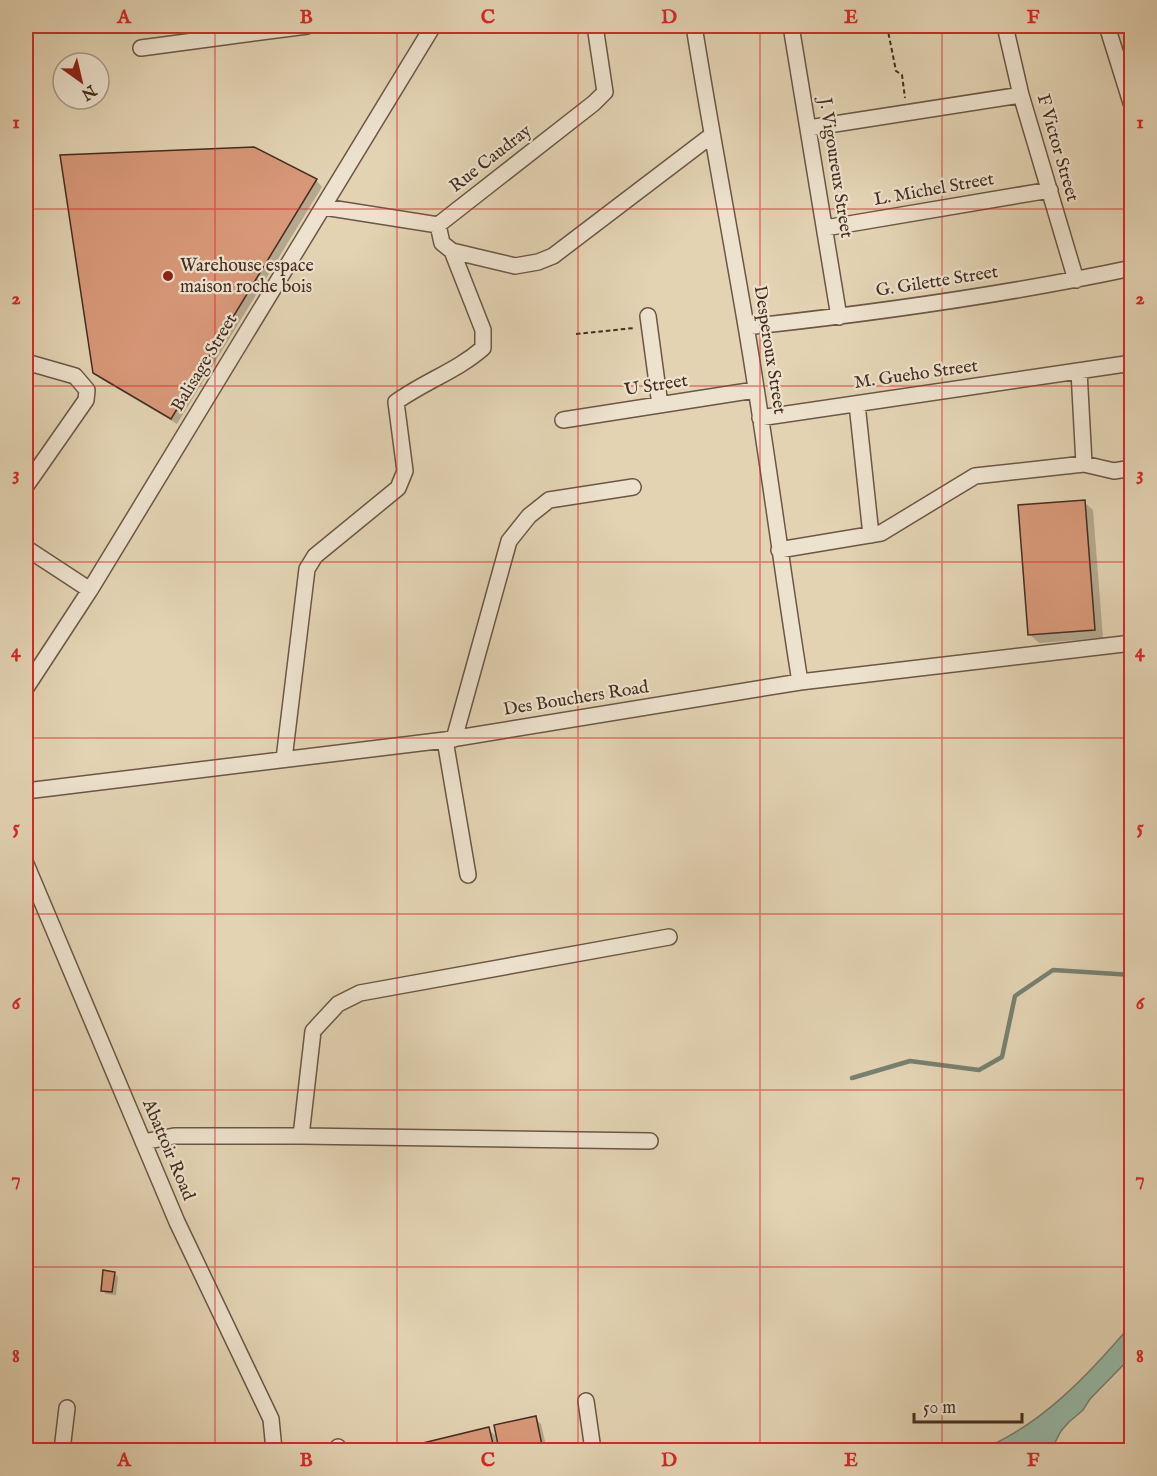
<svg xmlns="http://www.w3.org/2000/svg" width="1157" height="1476" font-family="'IM FELL English',serif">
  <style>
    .water { fill: #96b9a7; stroke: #768171; stroke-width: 1.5 }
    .shadow { fill: #0003 }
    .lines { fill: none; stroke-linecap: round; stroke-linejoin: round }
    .stream { stroke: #768171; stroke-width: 4.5 }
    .building { fill: #d89879; stroke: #452c20; stroke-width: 1.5 }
    .minor-casing { stroke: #6c5645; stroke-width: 18 }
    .path { stroke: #452c20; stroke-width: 2; stroke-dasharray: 4.5 3; stroke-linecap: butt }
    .minor { stroke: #ede2ce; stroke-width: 15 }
    .grid { fill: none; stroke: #d62828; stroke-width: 1.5; stroke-opacity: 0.55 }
    .poi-dot { fill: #8f2418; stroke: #ede2ce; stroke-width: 2 }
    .labels { text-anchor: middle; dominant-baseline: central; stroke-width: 4.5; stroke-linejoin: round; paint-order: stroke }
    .street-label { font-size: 18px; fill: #452c20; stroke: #ede2ce }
    .poi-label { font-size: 18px; fill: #452c20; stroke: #ede2ce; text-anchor: start }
    .neatline { fill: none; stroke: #d62828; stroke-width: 2 }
    .grid-label { font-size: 20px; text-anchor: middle; font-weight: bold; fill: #d62828 }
  </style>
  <rect width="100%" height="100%" fill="#e3d3b3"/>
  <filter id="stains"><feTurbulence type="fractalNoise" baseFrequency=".00333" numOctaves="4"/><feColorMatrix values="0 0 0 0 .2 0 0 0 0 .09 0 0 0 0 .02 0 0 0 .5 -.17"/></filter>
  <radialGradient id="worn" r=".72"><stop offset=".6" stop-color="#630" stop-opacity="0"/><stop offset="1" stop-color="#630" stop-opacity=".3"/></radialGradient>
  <path class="water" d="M 1131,1325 L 1131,1357 L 1090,1399 L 1083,1410 L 1069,1422 L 1061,1431 L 1051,1450 L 980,1450 C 1041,1426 1089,1374 1131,1325 Z"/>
  <path class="shadow" d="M 316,180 L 322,187 L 177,424 L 101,379 L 94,372 Z
    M 1084,502 L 1093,510 L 1103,638 L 1039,643 L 1030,635 Z
    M 114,1273 L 118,1277 L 116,1295 L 106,1294 L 102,1290 Z
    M 535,1418 L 541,1424 L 547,1450 L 400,1450 L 488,1429 L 495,1435 L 497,1445 L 500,1445 Z"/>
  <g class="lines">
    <path class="stream" d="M 852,1078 L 910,1061 L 979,1070 L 1002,1057 L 1015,996 L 1053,970 L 1132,975"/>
  </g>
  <path class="building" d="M 254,147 L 317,179 L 171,419 L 93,373 L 60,155 Z
    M 1085,500 L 1095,630 L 1028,635 L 1018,505 Z
    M 103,1270 L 115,1272 L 112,1292 L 101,1291 Z
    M 536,1416 L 543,1450 L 499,1450 L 494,1425 Z
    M 489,1427 L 493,1444 L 467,1450 L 394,1450 Z"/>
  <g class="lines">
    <g class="minor-casing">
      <path id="minor" d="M 694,26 C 710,126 729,226 746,326 C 766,444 781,563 800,682
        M 791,26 L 839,317
        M 1005,26 L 1021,95 L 1076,280
        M 1107,26 L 1132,106
        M 141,48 L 307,26
        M 809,128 L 1021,95
        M 324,207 L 438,225 L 594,103 L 605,92 L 595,26
        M 438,225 L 442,243 L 452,251 L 515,266 L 538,262 L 553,256 L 712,135
        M 825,228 L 1050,190
        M 648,316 L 660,405
        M 746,327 C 875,313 1005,295 1132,268
        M 26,362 L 75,376 L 87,390 L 86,400 L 26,486
        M 1079,371 L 1084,464
        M 857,404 L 871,535
        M 760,418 L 1132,363
        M 563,420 L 755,390
        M 26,548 L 90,590
        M 779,550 L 881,533 L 975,476 L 1084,464 L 1114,471 L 1132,468
        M 26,688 L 90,590 L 433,26
        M 454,739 L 509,541 L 529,516 L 549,500 L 633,487
        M 445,740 L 468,875
        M 284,759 L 307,569 L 315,556 L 398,488 L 405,471 L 396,402 C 425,381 457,371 483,348 L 483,330 L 452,251
        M 26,791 L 445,740 L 800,682 L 1132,643
        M 26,864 L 177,1222 L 271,1419 L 274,1450
        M 301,1136 L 313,1031 L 338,1004 L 360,993 L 669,937
        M 143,1142 L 174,1136 L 301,1136 L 650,1141
        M 586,1401 L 593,1450
        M 338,1447 L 338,1450
        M 62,1450 L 67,1408"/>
    </g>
    <path class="path" d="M 887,26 L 896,71 L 902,75 L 905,98
      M 576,334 L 634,328"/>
    <use href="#minor" class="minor"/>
  </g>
  <path class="grid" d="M 215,26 L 215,1450M 397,26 L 397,1450M 578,26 L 578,1450M 760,26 L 760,1450M 942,26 L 942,1450M 26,209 L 1132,209M 26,386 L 1132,386M 26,562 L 1132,562M 26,738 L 1132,738M 26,914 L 1132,914M 26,1090 L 1132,1090M 26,1267 L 1132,1267"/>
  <circle class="poi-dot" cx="168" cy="276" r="6"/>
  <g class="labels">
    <g class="street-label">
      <text transform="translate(1057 148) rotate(74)">F Victor Street</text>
      <text transform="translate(491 159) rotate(-38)">Rue Caudray</text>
      <text transform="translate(835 168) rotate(81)">J. Vigoureux Street</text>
      <text transform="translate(934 190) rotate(-10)">L. Michel Street</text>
      <text transform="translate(937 282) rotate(-9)">G. Gilette Street</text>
      <text transform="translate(769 350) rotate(81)">Desperoux Street</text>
      <text transform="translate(205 363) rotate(-59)">Balisage Street</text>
      <text transform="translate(916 375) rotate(-8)">M. Gueho Street</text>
      <text transform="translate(656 386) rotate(-9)">U Street</text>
      <text transform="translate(576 699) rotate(-9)">Des Bouchers Road</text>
      <text transform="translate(168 1150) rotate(67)">Abattoir Road</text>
    </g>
    <g class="poi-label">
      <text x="180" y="266">Warehouse espace<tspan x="180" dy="21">maison roche bois</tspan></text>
    </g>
  </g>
  <rect width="1157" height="1476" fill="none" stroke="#e3d3b3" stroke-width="66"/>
  <g transform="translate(81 81) rotate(146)"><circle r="28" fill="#ede2ce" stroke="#aa9988" stroke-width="1.5"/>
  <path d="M0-4.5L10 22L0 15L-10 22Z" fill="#8f2418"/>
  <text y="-9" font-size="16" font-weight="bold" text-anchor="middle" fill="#452c20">N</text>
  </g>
  <path d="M914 1413v9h108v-9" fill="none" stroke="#452c20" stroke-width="3"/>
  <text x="923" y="1413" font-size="18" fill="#452c20" stroke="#ede2ce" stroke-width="4.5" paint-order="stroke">50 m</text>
  <rect x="33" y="33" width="1091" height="1410" class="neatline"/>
  <g class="grid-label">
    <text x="124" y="23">A</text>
    <text x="306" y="23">B</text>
    <text x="488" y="23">C</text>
    <text x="669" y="23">D</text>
    <text x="851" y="23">E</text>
    <text x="1033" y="23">F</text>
    <text x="16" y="128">1</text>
    <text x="1140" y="128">1</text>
    <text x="16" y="304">2</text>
    <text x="1140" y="304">2</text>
    <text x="16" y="480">3</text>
    <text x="1140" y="480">3</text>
    <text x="16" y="657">4</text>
    <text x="1140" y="657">4</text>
    <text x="16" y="833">5</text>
    <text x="1140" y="833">5</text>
    <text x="16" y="1009">6</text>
    <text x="1140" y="1009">6</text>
    <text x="16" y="1185">7</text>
    <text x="1140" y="1185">7</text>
    <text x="16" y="1362">8</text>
    <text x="1140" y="1362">8</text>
    <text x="124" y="1466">A</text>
    <text x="306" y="1466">B</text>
    <text x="488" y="1466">C</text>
    <text x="669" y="1466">D</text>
    <text x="851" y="1466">E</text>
    <text x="1033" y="1466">F</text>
  </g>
  <rect width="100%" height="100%" filter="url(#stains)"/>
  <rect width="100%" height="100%" fill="url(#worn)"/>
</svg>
